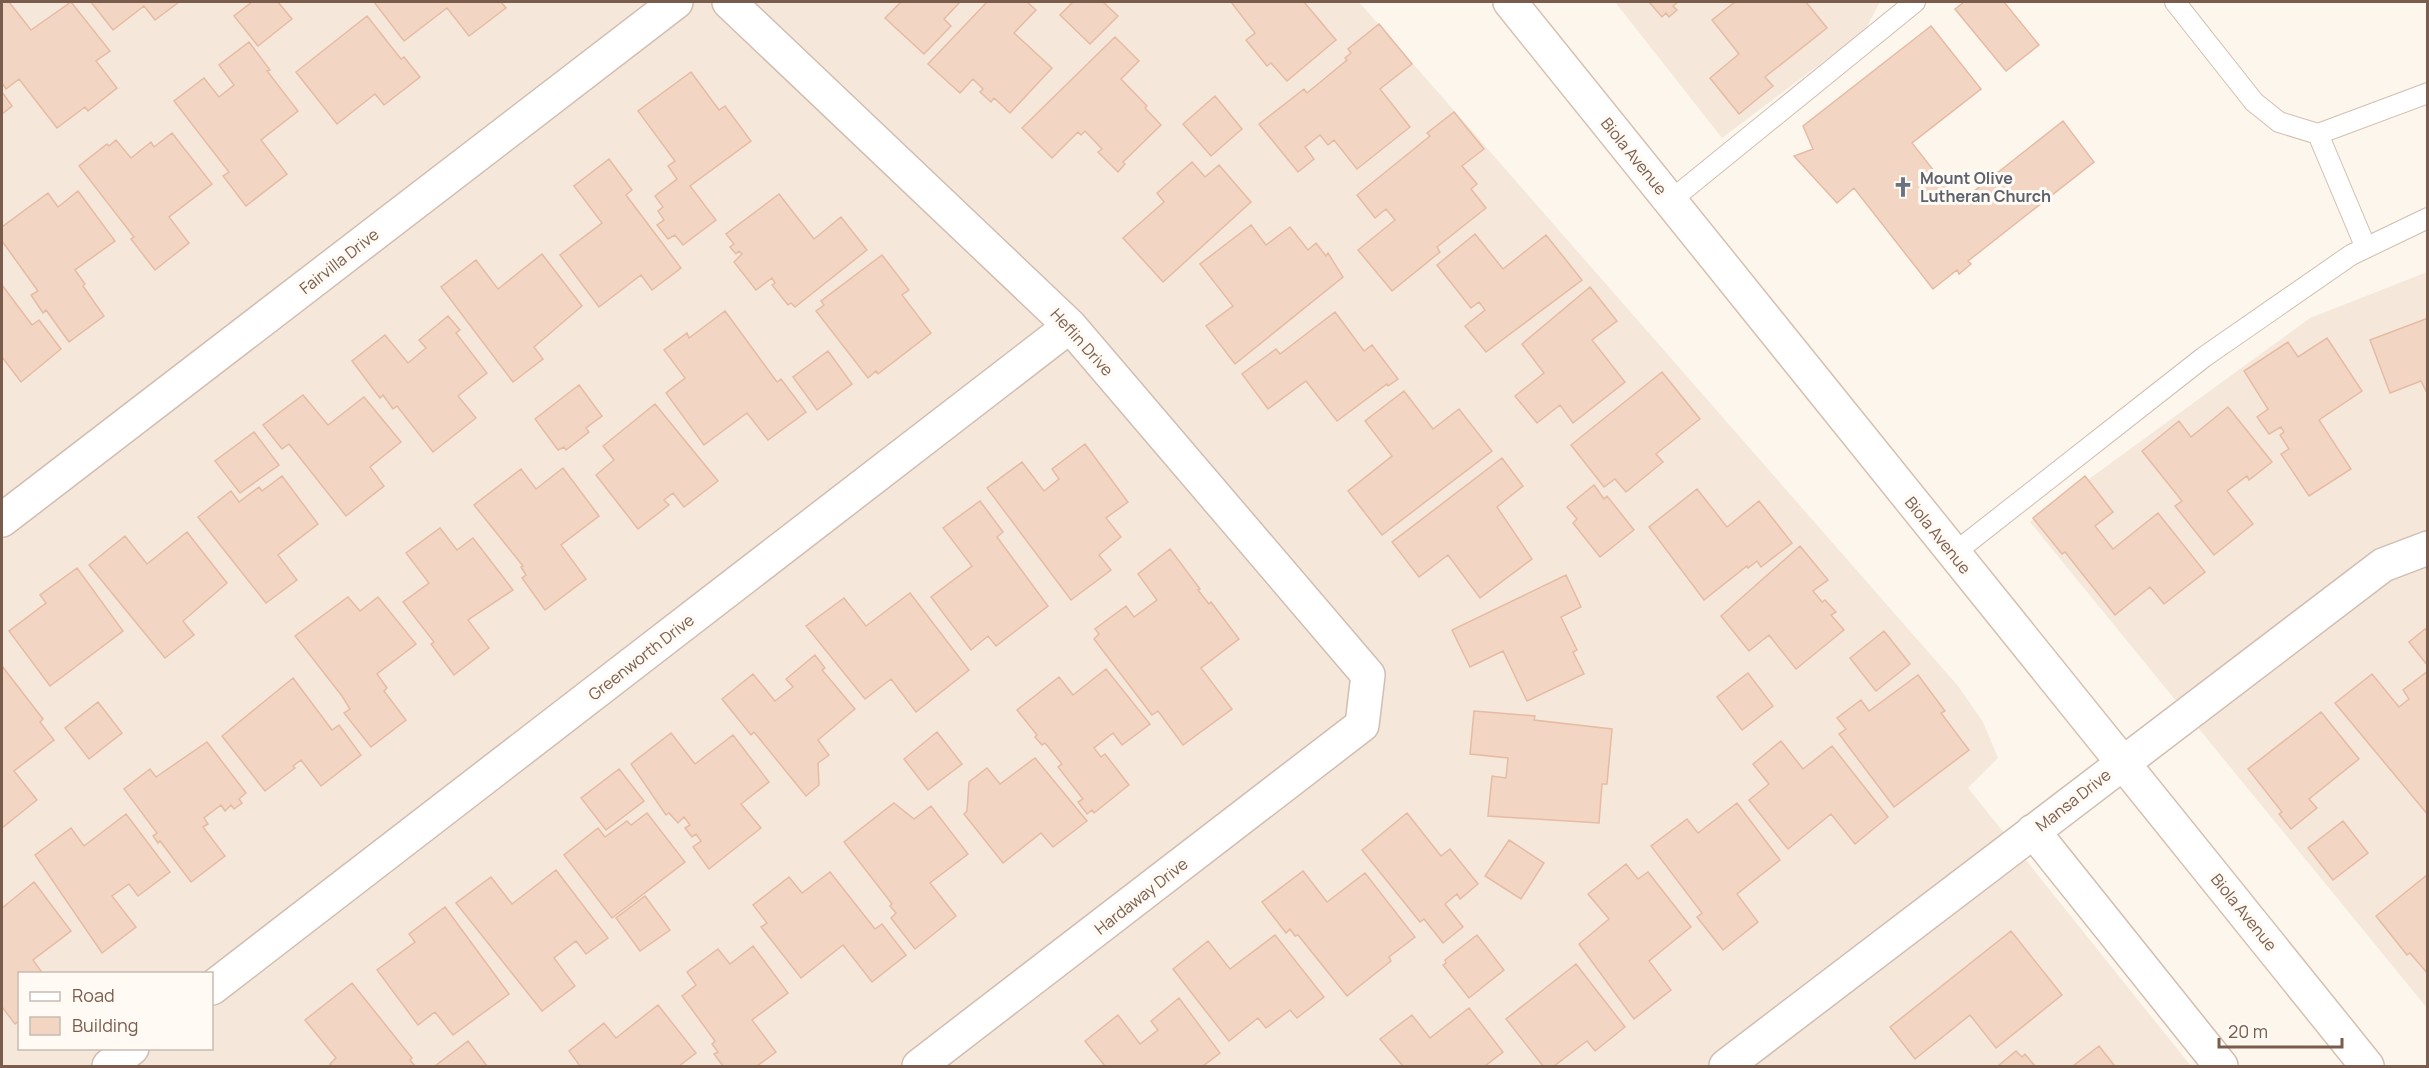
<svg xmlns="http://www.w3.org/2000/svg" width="2429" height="1068" font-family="Manrope,sans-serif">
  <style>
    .residential { fill: #f5e8da; fill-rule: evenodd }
    .building { fill: #f3d5c3; stroke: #e6bba3; stroke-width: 1.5 }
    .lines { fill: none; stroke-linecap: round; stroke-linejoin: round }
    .lane-casing { stroke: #d1beb0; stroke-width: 22 }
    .street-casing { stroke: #d1beb0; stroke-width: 36 }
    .secondary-casing { stroke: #d6c0b0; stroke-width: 36 }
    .lane { stroke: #fff; stroke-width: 20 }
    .street { stroke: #fff; stroke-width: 33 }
    .secondary { stroke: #fff; stroke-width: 33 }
    .labels { text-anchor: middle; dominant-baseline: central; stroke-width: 6; stroke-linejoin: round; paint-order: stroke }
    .street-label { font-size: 16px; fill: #7a5c4d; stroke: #fffaf3 }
    .worship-label { font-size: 16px; font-weight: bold; fill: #5b616d; stroke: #fffaf3; text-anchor: start }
  </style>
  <rect width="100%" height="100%" fill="#fdf6ec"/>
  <path class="residential" d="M 2,2 L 1359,2 L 1958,686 L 1983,722 L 1998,758 L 1968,788 L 2191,1066 L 2,1066 ZM 20,974 L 212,974 L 212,1048 L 20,1048 Z
    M 1615,2 L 1880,2 L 1865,30 L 1722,138 Z
    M 2427,272 L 2427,1008 L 2030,522 L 2310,318 Z"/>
  <path class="building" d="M 2,2 L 9,2 L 31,30 L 71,2 L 110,51 L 96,61 L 117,88 L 88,111 L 85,107 L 57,128 L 19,79 L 6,89 L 2,83 Z
    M 91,2 L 179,2 L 155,20 L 144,6 L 113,30 Z
    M 252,2 L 278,2 L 292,19 L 258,46 L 234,16 Z
    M 374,2 L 501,2 L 506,8 L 469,36 L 447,8 L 404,41 Z
    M 901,2 L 960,2 L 944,19 L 951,26 L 924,54 L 885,18 Z
    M 987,2 L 1027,2 L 1036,10 L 1014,33 L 1052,68 L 1010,113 L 994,98 L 991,102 L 980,92 L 983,89 L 973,79 L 960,93 L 928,64 Z
    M 1073,2 L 1103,2 L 1118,16 L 1090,44 L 1060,15 Z
    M 1231,2 L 1304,2 L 1336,40 L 1287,81 L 1271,63 L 1267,66 L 1246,40 L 1255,33 Z
    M 1649,2 L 1678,2 L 1673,6 L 1677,10 L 1669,17 L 1666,13 L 1662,17 Z
    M 1735,2 L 1806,2 L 1827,28 L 1765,77 L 1773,86 L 1739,114 L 1710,78 L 1739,54 L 1712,20 Z
    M 1964,2 L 2004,2 L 2039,45 L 2006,71 L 1955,9 Z
    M 367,16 L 401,59 L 404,57 L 420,77 L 384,105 L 375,94 L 337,124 L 296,72 Z
    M 1379,24 L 1412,64 L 1380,89 L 1410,127 L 1357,169 L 1334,140 L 1328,145 L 1320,135 L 1305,147 L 1314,159 L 1298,172 L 1259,124 L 1304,89 L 1307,93 L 1347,60 L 1345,58 L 1351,53 L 1348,49 Z
    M 1931,26 L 1981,89 L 1912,143 L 1959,203 L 2063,121 L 2094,162 L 1968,261 L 1971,264 L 1959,274 L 1957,270 L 1933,289 L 1854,188 L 1837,203 L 1794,156 L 1813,149 L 1803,126 Z
    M 1115,37 L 1139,61 L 1121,79 L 1147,106 L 1145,108 L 1161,125 L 1123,162 L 1125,164 L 1118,172 L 1098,152 L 1102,149 L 1085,131 L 1081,135 L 1078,132 L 1052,158 L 1022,128 Z
    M 249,42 L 270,70 L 267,71 L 298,111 L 261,140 L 287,174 L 246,206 L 223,176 L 229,172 L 174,101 L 204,78 L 219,97 L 234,85 L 219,65 Z
    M 691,72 L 719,110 L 725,106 L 751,141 L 690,186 L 716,220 L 683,245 L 675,235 L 668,239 L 657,225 L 664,220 L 658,211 L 663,207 L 655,196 L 677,179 L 668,166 L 675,161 L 638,111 Z
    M 2,92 L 12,106 L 2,114 Z
    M 1215,96 L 1242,129 L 1211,156 L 1183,124 Z
    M 1454,112 L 1484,149 L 1462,166 L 1477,184 L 1471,189 L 1486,208 L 1437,247 L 1440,252 L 1392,291 L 1358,250 L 1395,220 L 1386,209 L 1375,218 L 1357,195 L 1430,136 L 1427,133 Z
    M 172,133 L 212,184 L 169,217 L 189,243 L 155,270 L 131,239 L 134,237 L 79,166 L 107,144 L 109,146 L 116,140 L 131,158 L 151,142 L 154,147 Z
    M 609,159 L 632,190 L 626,195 L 681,268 L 652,290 L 641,275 L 599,307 L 560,255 L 602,223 L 574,186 Z
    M 1192,162 L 1205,177 L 1219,165 L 1251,202 L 1163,282 L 1123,238 L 1164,202 L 1157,193 Z
    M 78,191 L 115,241 L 75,270 L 85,284 L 83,286 L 104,316 L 69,342 L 46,310 L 43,313 L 31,295 L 38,291 L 2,241 L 2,227 L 48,193 L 58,207 Z
    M 779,194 L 814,239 L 841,217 L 867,250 L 795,307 L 791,303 L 788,305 L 772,285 L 775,283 L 772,278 L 756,290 L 734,262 L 742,254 L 739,251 L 736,254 L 730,247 L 734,244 L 726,234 Z
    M 1251,225 L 1266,245 L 1290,227 L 1308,250 L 1316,243 L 1326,256 L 1328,253 L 1343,277 L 1235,364 L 1206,326 L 1233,306 L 1200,264 Z
    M 1475,234 L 1503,269 L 1546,235 L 1582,280 L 1486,352 L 1465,326 L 1485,310 L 1479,302 L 1471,308 L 1437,265 Z
    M 542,254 L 582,306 L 534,347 L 543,359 L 513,382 L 441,287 L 476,260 L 498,289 Z
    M 882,255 L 909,290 L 902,295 L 931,333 L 878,374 L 876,371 L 868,378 L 816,311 L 824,305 L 821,301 Z
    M 2,285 L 32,325 L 39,320 L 61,349 L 21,382 L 2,357 Z
    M 1590,287 L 1617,321 L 1592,340 L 1625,382 L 1573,423 L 1560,405 L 1537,423 L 1515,396 L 1544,373 L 1522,344 Z
    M 725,311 L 777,382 L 781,379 L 806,412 L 768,440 L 747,413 L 704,445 L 666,393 L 685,378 L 664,350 L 687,333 L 689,338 Z
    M 1335,312 L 1364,351 L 1372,345 L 1398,379 L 1388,386 L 1387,384 L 1337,421 L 1306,381 L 1268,409 L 1242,374 L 1276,349 L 1280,354 Z
    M 448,316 L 460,330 L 456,333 L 487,373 L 458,396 L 476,418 L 433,452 L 397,406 L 393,409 L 383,395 L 380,398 L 352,361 L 385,335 L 408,363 L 426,348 L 419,340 Z
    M 2428,318 L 2428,395 L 2421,381 L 2390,393 L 2370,340 Z
    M 2327,338 L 2362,391 L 2319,420 L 2351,469 L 2309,496 L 2281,454 L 2289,449 L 2280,435 L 2284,432 L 2281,427 L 2269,434 L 2257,417 L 2268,409 L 2244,371 L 2288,342 L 2298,357 Z
    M 828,351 L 852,384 L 817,410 L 793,377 Z
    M 1662,372 L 1700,419 L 1656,454 L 1663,462 L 1626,492 L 1615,479 L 1604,487 L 1571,445 Z
    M 579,385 L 602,416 L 586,428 L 589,432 L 566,450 L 564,447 L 558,450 L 535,419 Z
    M 1404,391 L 1433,429 L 1459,409 L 1492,451 L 1382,535 L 1348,491 L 1392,456 L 1365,421 Z
    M 303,395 L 328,425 L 364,397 L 401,442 L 370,467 L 384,486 L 346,516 L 289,444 L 282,449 L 263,425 Z
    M 655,404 L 718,481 L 684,507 L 673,493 L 664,500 L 669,505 L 638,529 L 596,475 L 614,460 L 603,446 Z
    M 2228,407 L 2272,462 L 2249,480 L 2247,476 L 2227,491 L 2253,524 L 2214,555 L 2175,506 L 2182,501 L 2142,451 L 2179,421 L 2191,437 Z
    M 254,432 L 279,465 L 240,493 L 215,461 Z
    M 1085,444 L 1128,502 L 1106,518 L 1121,537 L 1099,555 L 1111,570 L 1071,600 L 987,488 L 1022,462 L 1044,491 L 1059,479 L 1052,469 Z
    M 1502,458 L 1523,486 L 1497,507 L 1532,559 L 1480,598 L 1448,555 L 1419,577 L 1392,542 Z
    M 563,468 L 599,516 L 561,545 L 586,579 L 545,610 L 522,578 L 526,575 L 521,567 L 523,566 L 474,505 L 521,469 L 536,489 Z
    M 282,476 L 318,524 L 278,555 L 297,580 L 266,603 L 198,517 L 231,491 L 239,502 L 259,487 L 262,491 Z
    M 2085,476 L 2113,512 L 2095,526 L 2113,549 L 2158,513 L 2205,572 L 2164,604 L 2150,587 L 2115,615 L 2065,552 L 2062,554 L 2033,518 Z
    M 1594,485 L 1604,499 L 1607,496 L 1634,530 L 1600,557 L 1573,523 L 1577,519 L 1567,507 Z
    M 1697,489 L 1727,527 L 1759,501 L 1792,543 L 1761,567 L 1757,561 L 1748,568 L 1747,566 L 1704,600 L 1649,527 Z
    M 980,501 L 1003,532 L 997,537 L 1048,606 L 996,646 L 988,636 L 971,650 L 931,597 L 972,566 L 943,528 Z
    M 440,528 L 457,550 L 473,538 L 513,590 L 468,620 L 489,648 L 454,675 L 431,644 L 434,642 L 403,602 L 429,583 L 406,553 Z
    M 187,532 L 227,583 L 183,621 L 194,635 L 165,658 L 89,565 L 125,536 L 147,564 Z
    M 1800,546 L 1828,580 L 1813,591 L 1822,602 L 1825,600 L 1836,612 L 1831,615 L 1844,630 L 1796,669 L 1769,635 L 1749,651 L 1721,616 Z
    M 1170,549 L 1200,589 L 1198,590 L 1209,604 L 1211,602 L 1239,639 L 1201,668 L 1232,709 L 1183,745 L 1158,711 L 1152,715 L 1094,639 L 1099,634 L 1095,629 L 1126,606 L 1134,617 L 1157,600 L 1138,574 Z
    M 77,568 L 123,631 L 50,686 L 9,631 L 46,603 L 40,595 Z
    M 1566,575 L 1581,607 L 1561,617 L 1577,650 L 1573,652 L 1584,674 L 1527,701 L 1503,651 L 1470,667 L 1452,630 Z
    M 910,593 L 969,670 L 916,712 L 891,679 L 865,699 L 806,626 L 844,598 L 866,626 Z
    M 348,597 L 360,611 L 378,597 L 416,644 L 377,674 L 387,688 L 384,691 L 406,720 L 371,747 L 344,713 L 350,709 L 342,696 L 295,636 Z
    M 2425,629 L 2428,632 L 2428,666 L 2409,642 Z
    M 1884,631 L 1910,664 L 1876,691 L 1850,658 Z
    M 815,655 L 825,668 L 822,670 L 855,709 L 818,740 L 829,755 L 818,763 L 819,785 L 806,796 L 754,732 L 751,735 L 722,699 L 753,674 L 775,701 L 793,687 L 786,679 Z
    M 2,666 L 43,719 L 40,722 L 54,740 L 14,771 L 37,800 L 2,828 Z
    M 1106,669 L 1150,724 L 1122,745 L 1113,733 L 1094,748 L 1101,757 L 1105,754 L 1129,785 L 1094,813 L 1092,810 L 1087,814 L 1078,802 L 1083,799 L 1058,767 L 1062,764 L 1045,743 L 1042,745 L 1035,737 L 1037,735 L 1017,710 L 1059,677 L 1073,695 Z
    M 2428,671 L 2428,815 L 2335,703 L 2372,674 L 2399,707 L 2409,699 L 2403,690 Z
    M 1748,673 L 1773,706 L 1742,730 L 1717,697 Z
    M 1918,675 L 1945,711 L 1941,713 L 1969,750 L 1894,807 L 1839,734 L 1846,729 L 1837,718 L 1861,700 L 1869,711 Z
    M 293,678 L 332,730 L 339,725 L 361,755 L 321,786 L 301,760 L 293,766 L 295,768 L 265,791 L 222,736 Z
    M 98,702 L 122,733 L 89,759 L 65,728 Z
    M 1474,711 L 1535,716 L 1534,720 L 1612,729 L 1607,784 L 1602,784 L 1599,823 L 1488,816 L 1492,776 L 1506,778 L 1508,758 L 1470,754 Z
    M 2321,712 L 2359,759 L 2309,799 L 2317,808 L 2291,829 L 2279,814 L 2282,812 L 2248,769 Z
    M 937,732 L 962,764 L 928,790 L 904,759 Z
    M 671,733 L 695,764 L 733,735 L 769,782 L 741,804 L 761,828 L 709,869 L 693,847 L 701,841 L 696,834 L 692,837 L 685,828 L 690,825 L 684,817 L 678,823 L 669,813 L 666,815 L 631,764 Z
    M 1781,741 L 1803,769 L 1832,746 L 1888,817 L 1855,844 L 1831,814 L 1788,849 L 1749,800 L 1769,784 L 1753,764 Z
    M 207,742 L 246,793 L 239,799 L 242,803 L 234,809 L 231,805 L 225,811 L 221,805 L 204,818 L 208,824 L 203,827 L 225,856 L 191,882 L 160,841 L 158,843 L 153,836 L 157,833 L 124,789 L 150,769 L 156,777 Z
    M 1035,758 L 1087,821 L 1053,847 L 1041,833 L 1003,863 L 964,814 L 967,811 L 969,782 L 987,768 L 1000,784 Z
    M 619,769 L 644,801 L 606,830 L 581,798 Z
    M 894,803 L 914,819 L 931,806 L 968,854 L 930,883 L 956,916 L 915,949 L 891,918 L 896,913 L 890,906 L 892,904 L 844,842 Z
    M 1737,803 L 1780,860 L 1737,894 L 1758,922 L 1723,950 L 1697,917 L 1702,913 L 1651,846 L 1687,819 L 1698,833 Z
    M 647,813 L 685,862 L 612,918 L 564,855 L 598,828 L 605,837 L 627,821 L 631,825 Z
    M 1407,813 L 1441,856 L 1450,849 L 1478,884 L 1460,899 L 1457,894 L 1445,904 L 1463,927 L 1443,943 L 1424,919 L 1420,922 L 1362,850 Z
    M 126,814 L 170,872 L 138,896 L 129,884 L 112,896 L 136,927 L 102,953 L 35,855 L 71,828 L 84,846 Z
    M 2343,821 L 2368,853 L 2333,880 L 2308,848 Z
    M 1509,840 L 1544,863 L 1521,899 L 1485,876 Z
    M 1626,864 L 1638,879 L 1648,872 L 1691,927 L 1649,961 L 1671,990 L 1634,1019 L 1579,944 L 1609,919 L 1588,894 Z
    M 556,870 L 608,938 L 586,954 L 576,941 L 554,958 L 575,986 L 542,1011 L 456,903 L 491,877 L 512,904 Z
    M 1303,871 L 1327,902 L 1365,873 L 1415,937 L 1389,957 L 1391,961 L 1347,996 L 1298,935 L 1295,936 L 1290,929 L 1286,933 L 1262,902 Z
    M 830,872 L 875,929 L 882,924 L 906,955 L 872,982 L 843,945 L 801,978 L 761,927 L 767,923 L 753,905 L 789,877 L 802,893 Z
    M 2427,875 L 2428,876 L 2428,974 L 2410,953 L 2407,955 L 2376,916 Z
    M 34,882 L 71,931 L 33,960 L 43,974 L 20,974 L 20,1020 L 15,1024 L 2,1007 L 2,908 Z
    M 645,896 L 670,930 L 640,951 L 616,918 Z
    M 445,907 L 509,994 L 453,1035 L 435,1012 L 418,1025 L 377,970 L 415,942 L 409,934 Z
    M 2011,931 L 2062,995 L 1996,1048 L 1970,1015 L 1915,1059 L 1890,1027 Z
    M 1275,935 L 1324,997 L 1297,1018 L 1290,1010 L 1266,1028 L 1258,1018 L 1229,1041 L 1173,969 L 1208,941 L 1230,969 Z
    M 1477,935 L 1504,970 L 1469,998 L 1443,965 L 1446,963 L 1445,960 Z
    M 753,946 L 788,993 L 752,1020 L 776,1052 L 757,1066 L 723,1066 L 714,1054 L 718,1052 L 712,1044 L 715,1041 L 682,996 L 696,985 L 687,972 L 718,949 L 730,964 Z
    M 1576,964 L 1625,1027 L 1595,1051 L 1587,1041 L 1554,1066 L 1543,1066 L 1506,1019 Z
    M 352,983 L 412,1058 L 410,1060 L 415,1066 L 332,1066 L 330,1064 L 336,1058 L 305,1020 Z
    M 1179,998 L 1220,1053 L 1203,1066 L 1105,1066 L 1085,1041 L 1118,1015 L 1140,1044 L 1158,1030 L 1151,1021 Z
    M 658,1005 L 696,1053 L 679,1066 L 580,1066 L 569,1051 L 604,1023 L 616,1038 Z
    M 1469,1008 L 1503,1052 L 1485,1066 L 1403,1066 L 1380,1039 L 1412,1015 L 1430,1038 Z
    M 468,1041 L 487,1066 L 435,1066 Z
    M 2099,1046 L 2114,1065 L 2112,1066 L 2073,1066 Z
    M 2016,1051 L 2022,1057 L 2025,1054 L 2035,1066 L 1998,1066 Z"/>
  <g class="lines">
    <g class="lane-casing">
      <path id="lane" d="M 2175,2 L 2254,102 L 2279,122 L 2318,134
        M 1670,201 L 1915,2
        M 2366,248 L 2318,134 L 2428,93
        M 1953,554 L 2204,357 L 2351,255 L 2428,218"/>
    </g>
    <g class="street-casing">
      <path id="street" d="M 729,2 L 1070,326 L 1368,675 L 1362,725 L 919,1066
        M 2,520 L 676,2
        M 2033,831 L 2221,1066
        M 212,988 L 1070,326
        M 109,1066 L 132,1048
        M 1726,1066 L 2383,565 L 2428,548"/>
    </g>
    <g class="secondary-casing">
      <path id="secondary" d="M 1510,2 L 2367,1066"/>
    </g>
    <use href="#lane" class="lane"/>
    <use href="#street" class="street"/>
    <use href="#secondary" class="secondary"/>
  </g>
  <defs>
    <g id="church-bare" transform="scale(1.62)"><path d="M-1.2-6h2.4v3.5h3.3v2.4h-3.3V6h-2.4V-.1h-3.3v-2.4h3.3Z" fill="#6b7280" stroke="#fffaf3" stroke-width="2.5" paint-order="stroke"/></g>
  </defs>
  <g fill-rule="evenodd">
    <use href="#church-bare" x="1903" y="187"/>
  </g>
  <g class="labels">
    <g class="street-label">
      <text transform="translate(1634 156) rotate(51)">Biola Avenue</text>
      <text transform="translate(339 261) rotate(-38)">Fairvilla Drive</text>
      <text transform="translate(1082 342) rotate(48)">Heflin Drive</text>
      <text transform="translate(1938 535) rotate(51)">Biola Avenue</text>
      <text transform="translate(641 657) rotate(-38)">Greenworth Drive</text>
      <text transform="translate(2073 800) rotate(-38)">Mansa Drive</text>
      <text transform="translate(1141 896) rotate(-38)">Hardaway Drive</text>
      <text transform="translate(2244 912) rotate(51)">Biola Avenue</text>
    </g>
    <g class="worship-label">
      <text x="1920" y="178">Mount Olive<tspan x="1920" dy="18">Lutheran Church</tspan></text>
    </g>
  </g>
  <rect width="2429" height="1068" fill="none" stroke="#7a5c4d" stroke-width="6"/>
  <rect x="18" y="972" width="195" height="78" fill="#fffaf3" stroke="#cabbb1" stroke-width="1.5"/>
  <rect x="30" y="992" width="30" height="9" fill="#ffffff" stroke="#cabbb1" stroke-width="1.5"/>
  <text x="72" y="1002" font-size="18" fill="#7a5c4d">Road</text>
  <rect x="30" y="1017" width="30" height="18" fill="#f3d5c3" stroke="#cabbb1" stroke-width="1.5"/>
  <text x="72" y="1032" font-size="18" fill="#7a5c4d">Building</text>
  <path d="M2219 1038v9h123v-9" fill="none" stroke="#7a5c4d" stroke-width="3"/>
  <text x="2228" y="1038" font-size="18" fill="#7a5c4d" stroke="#fffaf3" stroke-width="4.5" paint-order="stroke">20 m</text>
</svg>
